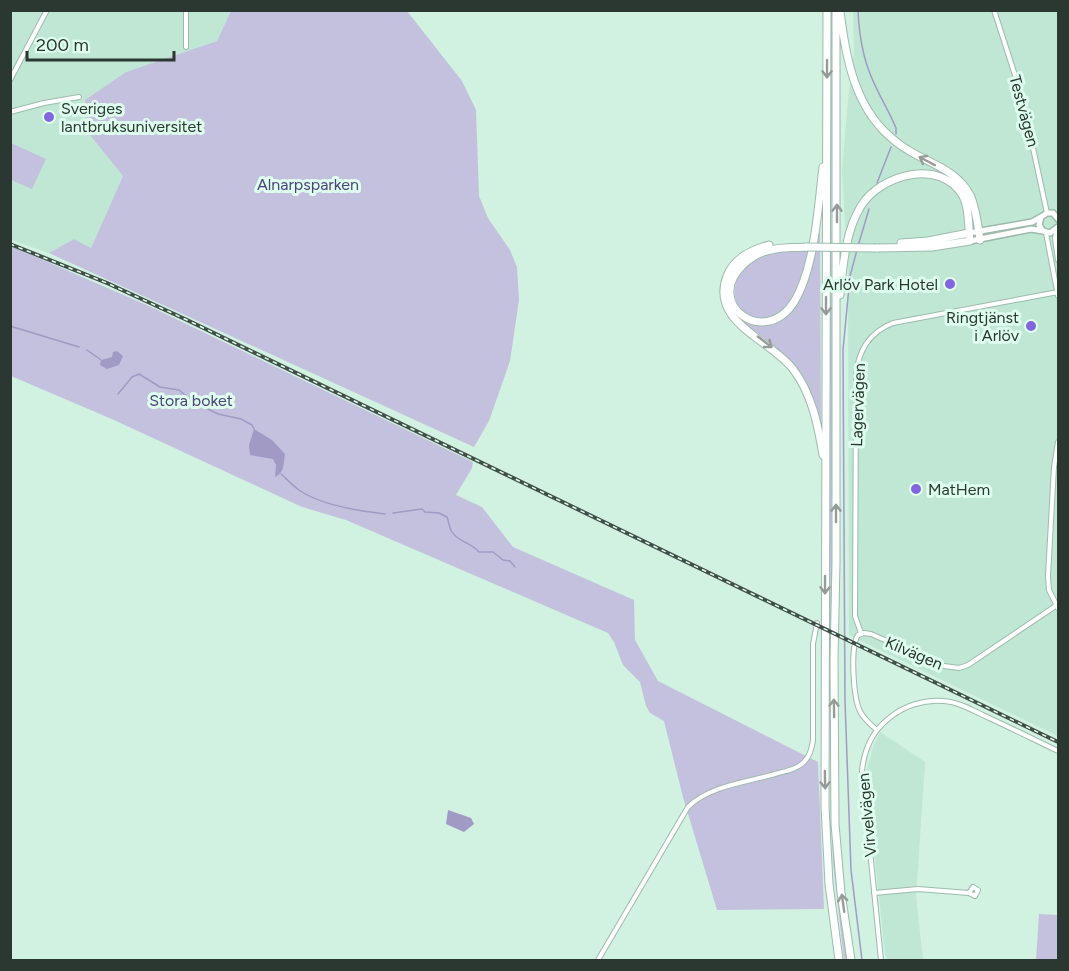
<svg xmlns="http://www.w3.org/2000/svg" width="1069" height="971" font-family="Figtree,sans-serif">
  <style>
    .built { fill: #bfe7d4 }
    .green { fill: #c4c1df }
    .water { fill: #a09ac5 }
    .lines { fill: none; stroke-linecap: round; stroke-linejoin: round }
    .stream { stroke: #a09ac5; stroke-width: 1.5 }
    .minor-casing { stroke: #9cbbac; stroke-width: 6 }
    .secondary-casing { stroke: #9cbbac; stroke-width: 8 }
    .motorway-casing { stroke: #9cbbac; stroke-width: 9 }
    .minor { stroke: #fff; stroke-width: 4 }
    .secondary { stroke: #fff; stroke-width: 5 }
    .motorway { stroke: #fff; stroke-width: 7 }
    .rail-casing { stroke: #414f48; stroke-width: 4 }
    .rail { stroke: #defeee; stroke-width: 1.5; stroke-dasharray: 4.5; stroke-linecap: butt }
    .motorway-bridge-casing { stroke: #9cbbac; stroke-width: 9; stroke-linecap: butt }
    .motorway-bridge { stroke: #fff; stroke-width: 7 }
    .oneway { stroke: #959b98 }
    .poi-dot { fill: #8365e0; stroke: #defeee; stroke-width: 2 }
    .labels { text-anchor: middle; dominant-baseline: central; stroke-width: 6; stroke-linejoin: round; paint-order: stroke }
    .poi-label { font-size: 16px; fill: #2b3731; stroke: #defeee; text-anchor: start }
    .street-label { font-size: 16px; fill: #2b3731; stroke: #defeee }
    .park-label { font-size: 16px; fill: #4d427a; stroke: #defeee }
  </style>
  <rect width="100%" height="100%" fill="#d1f1e1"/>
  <path class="built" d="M 11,11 L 231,11 L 217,41 L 126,72 L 89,134 L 123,176 L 91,248 L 74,239 L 49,253 L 11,240 Z
    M 853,11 L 1058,11 L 1058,736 L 849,635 L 848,271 L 842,171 L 848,100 L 854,52 Z
    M 880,732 L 925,762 L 916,897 L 923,960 L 887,960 L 885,953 L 871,822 L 867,770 L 873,747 Z"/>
  <path class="green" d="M 231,11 L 407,11 L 462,81 L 476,110 L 479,196 L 488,218 L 510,250 L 517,267 L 519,300 L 510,361 L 489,421 L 474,447 L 49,253 L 74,239 L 91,248 L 123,176 L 89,134 L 85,100 L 126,72 L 217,41 Z
    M 828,11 L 831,11 L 833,763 L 840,902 L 848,960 L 844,960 L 833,862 L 831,809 Z
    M 11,143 L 46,159 L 32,189 L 11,180 Z
    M 820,230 L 821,421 L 819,422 C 810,385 793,359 763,337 C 752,329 742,322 732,314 C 797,354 808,275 820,230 Z
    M 11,246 L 151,307 L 473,462 L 472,468 L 456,495 L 482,507 L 513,547 L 634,600 L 635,640 L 658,681 L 818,762 L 824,909 L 717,910 L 683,797 L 664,721 L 650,713 L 646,706 L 640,682 L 623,665 L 614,642 L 608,633 L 346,520 L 302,507 L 114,420 L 11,376 Z
    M 809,250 C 804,271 799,297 781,312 C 755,334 719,303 742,271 C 748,263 758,256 768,253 C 781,249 796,250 809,250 Z
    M 1039,914 L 1058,915 L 1058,960 L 1036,960 Z"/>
  <path class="water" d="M 117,351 L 123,356 L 119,365 L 107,369 L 100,365 L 101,360 L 112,357 L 113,352 Z
    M 254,429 L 272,440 L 285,454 C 283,464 285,472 275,477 L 276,465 L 273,459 L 250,455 L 249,445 Z
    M 448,810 L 471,818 L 474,824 L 464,832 L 446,824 Z"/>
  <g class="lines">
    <path class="stream" d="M 858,10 C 859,33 862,55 871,76 C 878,94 889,111 896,128 L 896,134
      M 877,183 L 891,147
      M 858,246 L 869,209
      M 857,250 L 850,276 L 843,350 L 845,701 L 851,870 L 862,960
      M 10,326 L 79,347
      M 87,350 L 101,360
      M 118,394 L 132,377 L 139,374 L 160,387 L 179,390 L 194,402 L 218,414 L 241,419 L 252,425 L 254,429
      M 281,474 C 287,479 292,485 299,490 C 320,505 359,511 385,514
      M 393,513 L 422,509 L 425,512 L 439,513 L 447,517 C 449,522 449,528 452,532 C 457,541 472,543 479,552 L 493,552 L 503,560 L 510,561 L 515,567"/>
    <g class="minor-casing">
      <path id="minor" d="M 994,10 L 1022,97 L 1047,213
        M 186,47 L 186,10
        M 10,80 L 47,10
        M 10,112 L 44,103 L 79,97
        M 1057,229 L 1055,238 L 1058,260
        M 1046,233 L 1058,296
        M 1058,442 L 1054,467 L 1048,576 L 1049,590 L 1058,608
        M 861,633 L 855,616 L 856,376 C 858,350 870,332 893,323 L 1058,292
        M 877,730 C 871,725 865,720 861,713 C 853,700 850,647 858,635 L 864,633 L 871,634 L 944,666 L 959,668 L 968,665 L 1057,605
        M 874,893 L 918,889 L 969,893 L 975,896 L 978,890 L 973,887 L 969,893
        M 598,960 L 688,807 C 709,786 747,782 775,774 C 785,771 796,770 804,762 C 810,756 812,748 813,740 L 813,644 L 817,623
        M 881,960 L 862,771 C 864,750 872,732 888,719 C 903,706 924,699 944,701 C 959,702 974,711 987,717 C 1011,728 1035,740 1058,751"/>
    </g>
    <g class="secondary-casing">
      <path id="secondary" d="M 1058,219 L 1053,213 L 1047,213 L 1041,217 L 1039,225 L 1043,231 L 1050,233 L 1058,227
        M 969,233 L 1032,222 L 1041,217
        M 970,241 L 1031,229 L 1043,231"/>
    </g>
    <g class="motorway-casing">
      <path id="motorway" d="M 827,10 L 825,806 L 829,884 L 839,960
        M 836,10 L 836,562 L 834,661 L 835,824 L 841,893 L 851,960
        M 840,11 C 845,52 853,99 883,130 C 890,137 899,145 908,150 C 930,164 957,170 970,195 C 976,208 978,226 980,240
        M 901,243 L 928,241 L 969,233
        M 769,245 C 751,250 734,258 727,276 C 709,322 771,340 793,369 C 812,394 818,425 823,455
        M 807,247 C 795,248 782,247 771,250 C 760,252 750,258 743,265 C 703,303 764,349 794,302 C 815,268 818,207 823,167
        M 840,295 C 843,266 845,232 861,206 C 881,174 941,158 963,196 C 970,209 968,227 970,241 L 932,247 L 876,248"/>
    </g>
    <use href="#minor" class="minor"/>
    <use href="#secondary" class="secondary"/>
    <use href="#motorway" class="motorway"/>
    <g class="rail-casing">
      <path id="rail" d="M 10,244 L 107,283 L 187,320 L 1058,742"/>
    </g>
    <use href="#rail" class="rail"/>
    <g class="motorway-bridge-casing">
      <path id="motorway-bridge" d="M 807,247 L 876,248"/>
    </g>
    <use href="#motorway-bridge" class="motorway-bridge"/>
  </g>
  <defs><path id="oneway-shaft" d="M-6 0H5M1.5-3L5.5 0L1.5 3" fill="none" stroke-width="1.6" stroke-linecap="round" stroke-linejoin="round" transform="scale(1.5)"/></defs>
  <g class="oneway">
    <use href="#oneway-shaft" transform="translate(827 69) rotate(90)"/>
    <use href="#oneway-shaft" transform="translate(927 161) rotate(-152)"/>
    <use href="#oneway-shaft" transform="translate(837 213) rotate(-90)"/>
    <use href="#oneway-shaft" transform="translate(826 306) rotate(90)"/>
    <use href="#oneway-shaft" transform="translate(765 342) rotate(38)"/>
    <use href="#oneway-shaft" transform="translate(836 513) rotate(-90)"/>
    <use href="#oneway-shaft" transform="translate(825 585) rotate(90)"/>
    <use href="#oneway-shaft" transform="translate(834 708) rotate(-91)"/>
    <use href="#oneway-shaft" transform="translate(825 780) rotate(89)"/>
    <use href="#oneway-shaft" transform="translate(843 903) rotate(-98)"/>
  </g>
  <g class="poi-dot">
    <circle cx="49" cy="117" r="6"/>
    <circle cx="950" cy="284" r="6"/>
    <circle cx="1031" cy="326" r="6"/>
    <circle cx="916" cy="489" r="6"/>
  </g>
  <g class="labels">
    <g class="poi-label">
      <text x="61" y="108">Sveriges<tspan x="61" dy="18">lantbruksuniversitet</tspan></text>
      <text x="938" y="284" text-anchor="end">Arlöv Park Hotel</text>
      <text x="1019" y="317" text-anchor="end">Ringtjänst<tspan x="1019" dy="18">i Arlöv</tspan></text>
      <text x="928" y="489">MatHem</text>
    </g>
    <g class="street-label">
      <text transform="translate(1024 111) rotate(75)">Testvägen</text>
      <text transform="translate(858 405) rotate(-88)">Lagervägen</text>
      <text transform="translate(914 653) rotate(23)">Kilvägen</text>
      <text transform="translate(867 815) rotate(-95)">Virvelvägen</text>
    </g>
    <g class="park-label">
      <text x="308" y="184">Alnarpsparken</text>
      <text x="191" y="400">Stora boket</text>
    </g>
  </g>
  <rect width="1069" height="971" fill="none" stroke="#2b3731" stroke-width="24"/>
  <path d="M27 51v9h147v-9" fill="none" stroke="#2b3731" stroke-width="3"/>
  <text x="36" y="51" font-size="18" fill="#2b3731" stroke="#defeee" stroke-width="4.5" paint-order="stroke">200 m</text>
</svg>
